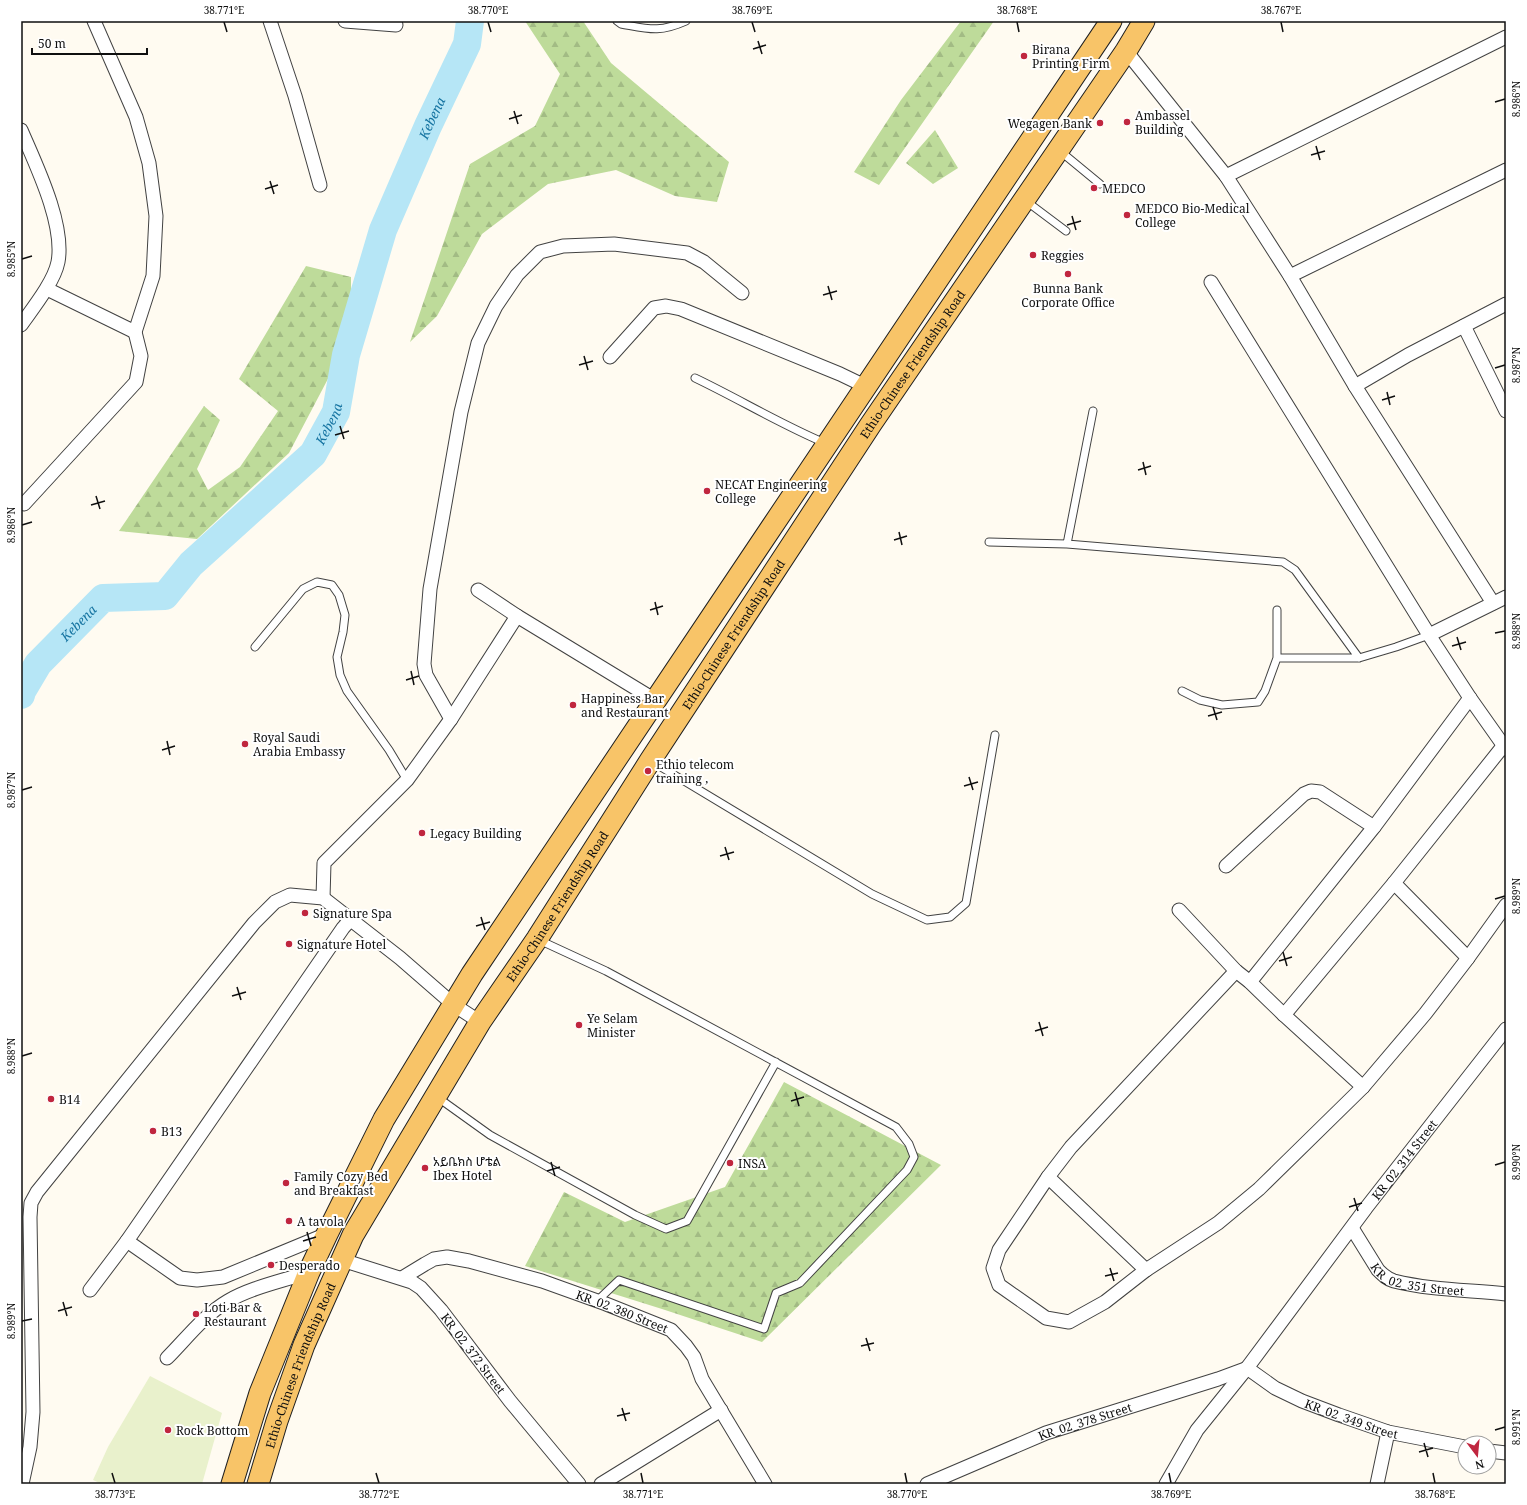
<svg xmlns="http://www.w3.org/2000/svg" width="1527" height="1505" font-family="'Noto Serif','Noto Sans Ethiopic',serif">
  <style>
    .forest { fill: url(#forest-firs) }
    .pitch { fill: #e9f1cc }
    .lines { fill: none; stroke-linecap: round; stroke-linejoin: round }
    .river { stroke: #b6e6f6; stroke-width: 28 }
    .service-casing { stroke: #424242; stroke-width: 9 }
    .minor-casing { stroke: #424242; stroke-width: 15 }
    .primary-casing { stroke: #202020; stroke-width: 23 }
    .service { stroke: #fff; stroke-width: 7 }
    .minor { stroke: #fff; stroke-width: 13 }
    .primary { stroke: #f8c468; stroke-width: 21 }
    .ticks { fill: none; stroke: #0f0f0f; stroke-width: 1.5 }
    .poi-dot { fill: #c0263f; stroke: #fff; stroke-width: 1.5 }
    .labels { text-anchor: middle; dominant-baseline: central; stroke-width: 4; stroke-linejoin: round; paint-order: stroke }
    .poi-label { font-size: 12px; fill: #0f0f0f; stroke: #fff; text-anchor: start }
    .street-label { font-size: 12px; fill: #0f0f0f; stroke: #fff }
    .water-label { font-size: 13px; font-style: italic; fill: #1775a2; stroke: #fff }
    .neatline { fill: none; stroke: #0f0f0f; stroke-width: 1.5 }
    .ticks-label { font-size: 10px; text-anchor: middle; fill: #0f0f0f }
  </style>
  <defs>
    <pattern id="forest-firs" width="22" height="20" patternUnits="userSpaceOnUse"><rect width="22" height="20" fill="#bedb9a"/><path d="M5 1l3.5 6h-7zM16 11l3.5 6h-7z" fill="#a2bb84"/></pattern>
  </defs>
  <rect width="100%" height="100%" fill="#fffbf1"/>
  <path class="forest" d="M 525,21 L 583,21 L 611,63 L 729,162 L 717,202 L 675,196 L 616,170 L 548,184 L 482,234 L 437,316 L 410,342 L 470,164 L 535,126 L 560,74 Z
    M 961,21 L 994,21 L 879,185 L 854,172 L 901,100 Z
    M 935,130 L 958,168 L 933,184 L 906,163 Z
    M 306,266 L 351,277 L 351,335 L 289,453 L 197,539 L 119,531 L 204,406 L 220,420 L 197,469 L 208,490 L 240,467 L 278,411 L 239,379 Z
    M 784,1082 L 941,1165 L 762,1342 L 662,1309 L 525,1266 L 564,1192 L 625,1222 L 725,1187 Z"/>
  <path class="pitch" d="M 150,1376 L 222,1413 L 202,1484 L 102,1484 L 93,1480 L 108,1447 Z"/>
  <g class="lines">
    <path class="river" id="s1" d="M 21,695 L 22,691 L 38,664 L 103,598 L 165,596 L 191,564 L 313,454 L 336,412 L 346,355 L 383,230 L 428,126 L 467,44 L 470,21"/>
    <g class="service-casing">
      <path id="service" d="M 617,21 L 621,24 C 649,29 659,33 686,21
        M 1060,151 L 1100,184
        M 1026,201 L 1066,231
        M 695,378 C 739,399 780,424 825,443
        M 989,542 L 1067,544 L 1283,562 L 1295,570 L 1359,658
        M 1067,544 L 1093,411
        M 1277,610 L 1277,658 L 1359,658 L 1396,647 L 1429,635
        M 255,647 L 303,589 L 317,582 L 332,585 L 339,595 L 345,615 L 343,632 L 337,657 L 340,675 L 347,691 L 389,750 L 407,780
        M 1182,691 L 1200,700 L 1222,705 L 1258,702 L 1265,691 L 1277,658
        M 651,761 L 872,894 L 927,920 L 950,917 L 966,903 L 995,735
        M 539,940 L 606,971 L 896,1127 L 909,1144 L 914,1157 L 907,1170 L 800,1283 L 776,1293 L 764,1329 L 619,1280 L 597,1301
        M 437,1097 L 490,1135 L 635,1215 L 666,1229 L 687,1221 L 776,1062"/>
    </g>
    <g class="minor-casing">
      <g id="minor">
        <path d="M 270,21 L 295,96 L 320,185"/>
        <path d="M 345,21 L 396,25"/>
        <path d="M 1126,51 L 1226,176 L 1290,276 L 1506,170"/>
        <path d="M 21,130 C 36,165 65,224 58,262 C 54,282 33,308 21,325"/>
        <path d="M 1226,176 L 1506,37"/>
        <path d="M 1290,276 L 1355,386"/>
        <path d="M 1211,282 L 1429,635 L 1470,698 L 1506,749"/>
        <path d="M 47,289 L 135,332 L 153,276 L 156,216 L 149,163 L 136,117 L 94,21"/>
        <path d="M 1464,326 L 1506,411"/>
        <path d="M 610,357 L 654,308 L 666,306 L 681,309 L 840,374 L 867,387"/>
        <path d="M 24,504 L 136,382 L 141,356 L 135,332"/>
        <path d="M 478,590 L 517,616 L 655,700"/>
        <path d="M 1493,603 L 1355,386 L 1408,355 L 1506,304"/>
        <path d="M 1429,635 L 1506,597"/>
        <path d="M 451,719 L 426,675 L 424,664 L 430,589 L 461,412 L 478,343 L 496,306 L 517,275 L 540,252 L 563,246 L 614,244 L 687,253 L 704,262 L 742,293"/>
        <path d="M 1226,866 L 1304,794 L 1311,791 L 1320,792 L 1374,827"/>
        <path d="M 1394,883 L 1468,958"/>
        <path d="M 323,898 L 324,863 L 407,780 L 451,719 L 517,616"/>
        <path d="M 1179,910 L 1236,971 L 1250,982 L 1284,1015 L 1363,1087"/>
        <path d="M 1236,971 L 1071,1147 L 1048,1177 L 999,1250 L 993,1268 L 999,1285 L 1046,1318 L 1069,1322 L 1105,1302 L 1146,1270 L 1218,1223 L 1259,1189 L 1363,1087 L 1425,1014 L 1468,958 L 1506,905"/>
        <path d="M 1250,982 L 1374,827 L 1470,698"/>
        <path d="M 1284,1015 L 1394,883 L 1504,745"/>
        <path d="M 1048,1177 L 1146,1270"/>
        <path id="s2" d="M 1352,1228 L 1378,1270 C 1383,1275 1387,1279 1394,1281 C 1430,1290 1469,1290 1506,1294"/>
        <path d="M 127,1241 L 180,1278 L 197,1280 L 223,1277 L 327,1234"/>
        <path id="s3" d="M 342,1260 L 412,1282 L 421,1288 L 441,1310 L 510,1401 L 579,1484"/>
        <path id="s4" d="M 402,1278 L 425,1264 L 434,1259 L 447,1257 L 469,1261 L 542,1281 L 606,1304 L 671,1330 L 686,1346 L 694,1357 L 702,1379 L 765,1484"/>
        <path d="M 90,1290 L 127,1241 L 343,928 L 351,919"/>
        <path d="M 167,1358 C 186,1339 204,1315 228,1301 C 252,1287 283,1281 309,1272"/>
        <path id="s5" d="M 1247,1368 L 1275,1388 L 1302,1401 L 1339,1415 L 1388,1432 L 1465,1447"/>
        <path d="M 1489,1451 L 1506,1453"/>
        <path d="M 22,1484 L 30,1447 L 33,1412 L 30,1217 L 31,1203 L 37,1192 L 254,923 L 275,902 L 290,895 L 323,898 L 400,958 L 454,1005 L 480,1022"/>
        <path d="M 601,1484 L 721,1410"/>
        <path id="s6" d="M 927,1484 L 1046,1433 L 1218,1379 L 1245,1369"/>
        <path id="s7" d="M 1166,1484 L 1197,1430 L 1247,1368 L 1366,1208 L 1506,1029"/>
        <path d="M 1377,1484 L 1388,1432"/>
      </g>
    </g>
    <g class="primary-casing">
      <g id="primary">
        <path d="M 232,1484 L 260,1393 L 309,1272 L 327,1234 L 384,1119 L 472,974 L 1111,21"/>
        <path id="s8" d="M 258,1484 L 277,1421 L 304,1345 L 353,1235 L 480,1022 L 537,939 L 650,761 L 871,424 L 1126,51 L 1144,21"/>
      </g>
    </g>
    <use href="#service" class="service"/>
    <use href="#minor" class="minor"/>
    <use href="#primary" class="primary"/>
  </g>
  <path class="ticks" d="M 224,22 L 227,32M 488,22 L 491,32M 752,22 L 755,32M 1017,22 L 1019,32M 1281,22 L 1283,32M 758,41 L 762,54M 753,49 L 766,45M 1495,102 L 1505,99M 514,111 L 518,124M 509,119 L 522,115M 1316,146 L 1320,160M 1311,155 L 1325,151M 270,181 L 274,194M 265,189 L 278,185M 1072,216 L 1076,230M 1067,225 L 1081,221M 22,259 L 32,256M 828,286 L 832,300M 823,295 L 837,291M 584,356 L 588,370M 579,365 L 593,361M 1495,368 L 1505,365M 1387,392 L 1390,405M 1382,400 L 1395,396M 340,426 L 344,439M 335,435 L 349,431M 1143,462 L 1146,475M 1138,470 L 1151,466M 96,496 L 100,509M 91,505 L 105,501M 22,525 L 32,522M 899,532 L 902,545M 894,540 L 907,536M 655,602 L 658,615M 650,610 L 663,606M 1495,633 L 1505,631M 1457,637 L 1461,650M 1452,646 L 1466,642M 411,671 L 414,685M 406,680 L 419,676M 1213,707 L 1217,720M 1208,716 L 1222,712M 167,741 L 170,755M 162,750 L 175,746M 969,777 L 973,790M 964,786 L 978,782M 22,790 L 32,787M 725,847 L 729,860M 720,856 L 734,852M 1495,899 L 1505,896M 481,917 L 485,930M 476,926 L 490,922M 1283,952 L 1287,966M 1279,961 L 1292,957M 237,987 L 241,1000M 232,996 L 246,992M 1039,1022 L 1043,1036M 1035,1031 L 1048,1027M 22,1056 L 32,1053M 795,1092 L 799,1106M 791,1101 L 804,1097M 551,1162 L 555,1176M 1495,1165 L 1505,1162M 547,1171 L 560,1167M 1354,1198 L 1358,1211M 1349,1207 L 1362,1203M 307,1232 L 311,1246M 303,1241 L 316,1237M 1110,1268 L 1114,1281M 1105,1276 L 1118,1273M 63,1302 L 67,1316M 58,1311 L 72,1307M 22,1321 L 32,1319M 866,1338 L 870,1351M 861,1346 L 874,1343M 622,1408 L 626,1421M 617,1416 L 630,1413M 1495,1430 L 1505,1427M 1424,1443 L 1428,1457M 1419,1452 L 1433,1448M 112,1473 L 115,1483M 376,1473 L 379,1483M 641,1473 L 643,1483M 905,1473 L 907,1483M 1169,1473 L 1171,1483M 1433,1473 L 1435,1483"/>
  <g class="poi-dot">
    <circle cx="1024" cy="56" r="4"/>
    <circle cx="1127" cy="122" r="4"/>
    <circle cx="1100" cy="123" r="4"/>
    <circle cx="1094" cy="188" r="4"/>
    <circle cx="1127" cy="215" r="4"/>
    <circle cx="1033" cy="255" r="4"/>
    <circle cx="1068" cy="274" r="4"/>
    <circle cx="707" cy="491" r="4"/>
    <circle cx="573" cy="705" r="4"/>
    <circle cx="245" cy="744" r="4"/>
    <circle cx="648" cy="771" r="4"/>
    <circle cx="422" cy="833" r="4"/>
    <circle cx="305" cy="913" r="4"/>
    <circle cx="289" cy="944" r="4"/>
    <circle cx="579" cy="1025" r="4"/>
    <circle cx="51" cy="1099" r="4"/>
    <circle cx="153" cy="1131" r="4"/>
    <circle cx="730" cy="1163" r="4"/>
    <circle cx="425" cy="1168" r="4"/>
    <circle cx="286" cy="1183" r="4"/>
    <circle cx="289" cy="1221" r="4"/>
    <circle cx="271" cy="1265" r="4"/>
    <circle cx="196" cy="1314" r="4"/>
    <circle cx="168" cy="1430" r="4"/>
  </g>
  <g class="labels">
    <g class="poi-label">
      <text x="1032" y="49">Birana<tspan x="1032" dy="14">Printing Firm</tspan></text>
      <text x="1135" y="115">Ambassel<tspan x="1135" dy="14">Building</tspan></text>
      <text x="1092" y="123" text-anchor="end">Wegagen Bank</text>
      <text x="1102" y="188">MEDCO</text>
      <text x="1135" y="208">MEDCO Bio-Medical<tspan x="1135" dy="14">College</tspan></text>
      <text x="1041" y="255">Reggies</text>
      <text x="1068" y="288" text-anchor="middle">Bunna Bank<tspan x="1068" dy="14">Corporate Office</tspan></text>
      <text x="715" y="484">NECAT Engineering<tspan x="715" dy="14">College</tspan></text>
      <text x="581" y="698">Happiness Bar<tspan x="581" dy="14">and Restaurant</tspan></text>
      <text x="253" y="737">Royal Saudi<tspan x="253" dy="14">Arabia Embassy</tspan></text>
      <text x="656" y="764">Ethio telecom<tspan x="656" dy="14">training ,</tspan></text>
      <text x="430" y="833">Legacy Building</text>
      <text x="313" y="913">Signature Spa</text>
      <text x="297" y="944">Signature Hotel</text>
      <text x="587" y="1018">Ye Selam<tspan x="587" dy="14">Minister</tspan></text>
      <text x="59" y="1099">B14</text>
      <text x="161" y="1131">B13</text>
      <text x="433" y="1161">አይቤክስ ሆቴል<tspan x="433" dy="14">Ibex Hotel</tspan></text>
      <text x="738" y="1163">INSA</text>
      <text x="294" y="1176">Family Cozy Bed<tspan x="294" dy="14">and Breakfast</tspan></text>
      <text x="297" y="1221">A tavola</text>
      <text x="279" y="1265">Desperado</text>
      <text x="204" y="1307">Loti Bar &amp;<tspan x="204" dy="14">Restaurant</tspan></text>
      <text x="176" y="1430">Rock Bottom</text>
    </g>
    <g class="street-label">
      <text stroke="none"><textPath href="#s8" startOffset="1302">Ethio-Chinese Friendship Road</textPath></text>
      <text stroke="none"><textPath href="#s8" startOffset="978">Ethio-Chinese Friendship Road</textPath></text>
      <text stroke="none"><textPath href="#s8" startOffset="654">Ethio-Chinese Friendship Road</textPath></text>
      <text stroke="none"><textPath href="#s7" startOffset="403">KR_02_314 Street</textPath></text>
      <text stroke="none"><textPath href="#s2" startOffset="91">KR_02_351 Street</textPath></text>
      <text stroke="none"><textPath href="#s4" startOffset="234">KR_02_380 Street</textPath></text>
      <text stroke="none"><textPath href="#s3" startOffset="168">KR_02_372 Street</textPath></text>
      <text stroke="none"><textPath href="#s8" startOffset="126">Ethio-Chinese Friendship Road</textPath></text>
      <text stroke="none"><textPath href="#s5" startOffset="117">KR_02_349 Street</textPath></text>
      <text stroke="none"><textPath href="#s6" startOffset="170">KR_02_378 Street</textPath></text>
    </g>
    <g class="water-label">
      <text stroke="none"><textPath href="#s1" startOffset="754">Kebena</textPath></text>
      <text stroke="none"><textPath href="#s1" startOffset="430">Kebena</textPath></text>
      <text stroke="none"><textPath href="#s1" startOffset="93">Kebena</textPath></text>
    </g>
  </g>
  <rect width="1527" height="1505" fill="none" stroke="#ffffff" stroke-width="44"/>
  <g transform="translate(1477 1455) rotate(164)"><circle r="19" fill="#ffffff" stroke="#9f9f9f"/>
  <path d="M0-3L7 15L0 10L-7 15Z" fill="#c0263f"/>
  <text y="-6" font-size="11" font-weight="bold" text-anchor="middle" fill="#0f0f0f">N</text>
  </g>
  <path d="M32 48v6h115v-6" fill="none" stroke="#0f0f0f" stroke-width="2"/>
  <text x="38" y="48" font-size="12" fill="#0f0f0f" stroke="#ffffff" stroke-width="3" paint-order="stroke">50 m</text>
  <rect x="22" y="22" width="1483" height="1461" class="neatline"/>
  <g class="ticks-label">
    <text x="224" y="14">38.771°E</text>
    <text x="488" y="14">38.770°E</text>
    <text x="752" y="14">38.769°E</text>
    <text x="1017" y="14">38.768°E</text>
    <text x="1281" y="14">38.767°E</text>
    <text transform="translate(1516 99) rotate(-90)" y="4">8.986°N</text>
    <text transform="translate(11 259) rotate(-90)" y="4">8.985°N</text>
    <text transform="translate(1516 365) rotate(-90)" y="4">8.987°N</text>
    <text transform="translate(11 525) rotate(-90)" y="4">8.986°N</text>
    <text transform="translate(1516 631) rotate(-90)" y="4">8.988°N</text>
    <text transform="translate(11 790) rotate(-90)" y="4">8.987°N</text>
    <text transform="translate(1516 896) rotate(-90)" y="4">8.989°N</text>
    <text transform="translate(11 1056) rotate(-90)" y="4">8.988°N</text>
    <text transform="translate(1516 1162) rotate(-90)" y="4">8.990°N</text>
    <text transform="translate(11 1321) rotate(-90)" y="4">8.989°N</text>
    <text transform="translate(1516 1427) rotate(-90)" y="4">8.991°N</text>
    <text x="115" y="1498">38.773°E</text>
    <text x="379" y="1498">38.772°E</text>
    <text x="643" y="1498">38.771°E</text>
    <text x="907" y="1498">38.770°E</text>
    <text x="1171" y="1498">38.769°E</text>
    <text x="1435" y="1498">38.768°E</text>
  </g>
</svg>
